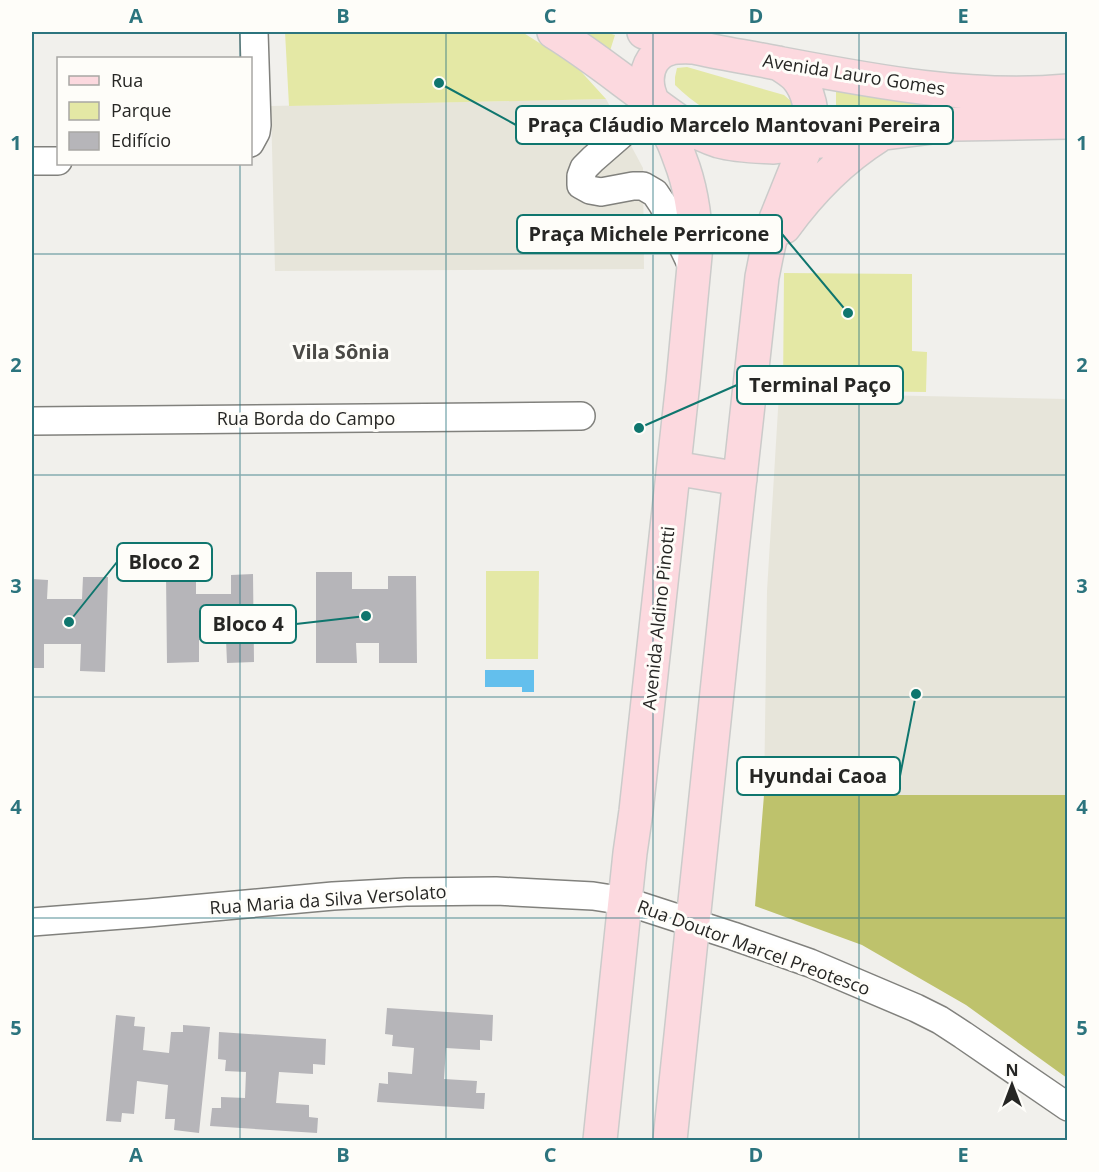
<svg xmlns="http://www.w3.org/2000/svg" width="1099" height="1172" font-family="'Open Sans',sans-serif">
  <style>
    .built { fill: #e7e5da }
    .green { fill: #e4e8a5 }
    .forest { fill: #bec26c }
    .water { fill: #63bfed }
    .building { fill: #b6b5b9 }
    .lines { fill: none; stroke-linecap: round; stroke-linejoin: round }
    .minor-casing { stroke: #81817d; stroke-width: 30 }
    .major-casing { stroke: #cbcbca; stroke-width: 36 }
    .minor { stroke: #fff; stroke-width: 27 }
    .major { stroke: #fcd9df; stroke-width: 33 }
    .grid { fill: none; stroke: #2c747e; stroke-width: 1.5; stroke-opacity: 0.55 }
    .labels { text-anchor: middle; dominant-baseline: central; stroke-width: 6; stroke-linejoin: round; paint-order: stroke }
    .street-label { font-size: 18px; fill: #262624; stroke: #fefdf9 }
    .neighbourhood-label { font-size: 20px; font-weight: bold; fill: #4a4946; stroke: #fefdf9 }
    .leader { fill: none; stroke: #0f766e; stroke-width: 2 }
    .callout-dot { fill: #0f766e; stroke: #fefdf9; stroke-width: 2 }
    .callout { fill: #fefdf9; stroke: #0f766e; stroke-width: 2 }
    .callout-label { font-size: 20px; text-anchor: middle; font-weight: bold; fill: #262624 }
    .neatline { fill: none; stroke: #2c747e; stroke-width: 2 }
    .grid-label { font-size: 20px; text-anchor: middle; font-weight: bold; fill: #2c747e }
  </style>
  <rect width="100%" height="100%" fill="#f1f0ec"/>
  <path class="built" d="M 606,99 L 643,168 L 644,269 L 275,271 L 271,106 Z
    M 779,393 L 1067,399 L 1067,795 L 764,795 L 767,591 Z"/>
  <path class="green" d="M 285,32 L 522,32 L 576,66 L 606,99 L 289,106 Z
    M 575,32 L 605,32 L 615,35 L 609,54 Z
    M 687,67 L 784,95 L 792,102 C 792,105 792,109 792,112 C 785,140 721,118 705,109 C 694,102 684,94 675,85 L 675,77 L 677,68 Z
    M 836,89 L 968,108 L 836,118 Z
    M 784,273 L 912,274 L 912,351 L 927,352 L 926,392 L 783,390 Z
    M 486,571 L 539,571 L 538,659 L 486,659 Z"/>
  <path class="forest" d="M 764,795 L 1067,795 L 1067,1078 L 966,1005 L 862,945 L 755,906 Z"/>
  <path class="water" d="M 485,670 L 534,670 L 534,692 L 522,692 L 522,687 L 485,687 Z"/>
  <path class="building" d="M 316,572 L 352,572 L 352,589 L 388,589 L 388,576 L 416,576 L 417,663 L 379,663 L 379,643 L 356,643 L 357,663 L 316,663 Z
    M 196,574 L 196,594 L 231,594 L 231,575 L 253,574 L 254,662 L 227,663 L 226,639 L 199,640 L 199,662 L 167,663 L 166,575 Z
    M 83,577 L 108,577 L 105,672 L 80,671 L 81,644 L 44,644 L 44,668 L 32,668 L 32,579 L 48,580 L 47,599 L 82,599 Z
    M 387,1008 L 493,1015 L 492,1041 L 480,1040 L 480,1050 L 446,1048 L 444,1079 L 477,1081 L 476,1093 L 485,1093 L 484,1109 L 377,1102 L 379,1083 L 388,1084 L 388,1072 L 412,1074 L 414,1048 L 392,1046 L 393,1035 L 385,1034 Z
    M 116,1015 L 135,1017 L 134,1026 L 145,1027 L 143,1050 L 169,1053 L 171,1032 L 183,1032 L 183,1025 L 210,1027 L 199,1133 L 174,1130 L 175,1119 L 165,1119 L 168,1085 L 137,1081 L 134,1114 L 122,1113 L 121,1122 L 106,1121 Z
    M 219,1032 L 326,1039 L 325,1065 L 313,1064 L 313,1074 L 279,1072 L 276,1103 L 309,1105 L 309,1117 L 318,1118 L 317,1133 L 210,1126 L 212,1108 L 221,1108 L 221,1097 L 245,1098 L 246,1072 L 225,1071 L 226,1060 L 218,1059 Z"/>
  <g class="lines">
    <g class="minor-casing">
      <path id="minor" d="M 653,103 L 624,132 L 593,159 L 584,168 L 581,176 L 581,185 L 590,190 L 601,192 L 633,186 L 643,186 L 655,193 L 663,205 L 694,270
        M 250,143 L 256,132 L 257,125 L 254,32
        M 32,161 L 58,161
        M 32,421 L 581,416
        M 32,922 L 148,913 L 333,896 L 406,892 L 496,891 L 593,896 L 625,901 L 733,936 L 810,963 L 916,1008 L 940,1020 L 963,1035 L 1068,1107"/>
    </g>
    <g class="major-casing">
      <path id="major" d="M 554,32 C 585,51 614,74 644,96 C 668,114 690,132 719,141 C 737,146 756,146 774,147 L 956,124 L 1068,122
        M 644,32 C 686,49 733,54 777,63 C 872,81 970,100 1068,91
        M 784,227 C 810,191 840,160 878,136
        M 674,468 L 740,479
        M 600,1140 L 630,853 L 636,811 L 683,382 L 696,245 C 695,215 691,187 680,159 C 677,151 675,144 671,137 C 660,114 636,86 653,60 C 657,55 661,51 668,49 C 676,46 687,47 696,47
        M 670,1140 L 731,559 L 762,277 C 766,258 769,238 776,219 C 783,202 790,184 797,167 C 802,156 808,145 810,133 C 814,115 809,90 796,76 C 791,71 784,67 778,63"/>
    </g>
    <use href="#minor" class="minor"/>
    <use href="#major" class="major"/>
  </g>
  <path class="grid" d="M 240,32 L 240,58M 446,32 L 446,1140M 653,32 L 653,1140M 859,32 L 859,1140M 240,164 L 240,1140M 32,254 L 1068,254M 32,475 L 1068,475M 32,697 L 1068,697M 32,918 L 1068,918"/>
  <g class="labels">
    <g class="street-label">
      <text transform="translate(854 74) rotate(9)">Avenida Lauro Gomes</text>
      <text x="306" y="418">Rua Borda do Campo</text>
      <text transform="translate(658 618) rotate(-84)">Avenida Aldino Pinotti</text>
      <text transform="translate(328 899) rotate(-4)">Rua Maria da Silva Versolato</text>
      <text transform="translate(754 947) rotate(20)">Rua Doutor Marcel Preotesco</text>
    </g>
    <g class="neighbourhood-label">
      <text x="341" y="351">Vila Sônia</text>
    </g>
  </g>
  <path class="leader" d="M439 83L516 125M848 313L782 234M639 428L737 385M69 622L117 562M366 616L296 624M916 694L900 776"/>
  <g class="callout-dot">
    <circle cx="439" cy="83" r="6"/>
    <circle cx="848" cy="313" r="6"/>
    <circle cx="639" cy="428" r="6"/>
    <circle cx="69" cy="622" r="6"/>
    <circle cx="366" cy="616" r="6"/>
    <circle cx="916" cy="694" r="6"/>
  </g>
  <g class="callout">
    <rect x="516" y="106" width="437" height="38" rx="6"/>
    <rect x="517" y="215" width="265" height="38" rx="6"/>
    <rect x="737" y="366" width="166" height="38" rx="6"/>
    <rect x="117" y="543" width="95" height="38" rx="6"/>
    <rect x="200" y="605" width="96" height="38" rx="6"/>
    <rect x="737" y="757" width="163" height="38" rx="6"/>
  </g>
  <g class="callout-label">
    <text x="734" y="132">Praça Cláudio Marcelo Mantovani Pereira</text>
    <text x="649" y="241">Praça Michele Perricone</text>
    <text x="820" y="392">Terminal Paço</text>
    <text x="164" y="569">Bloco 2</text>
    <text x="248" y="631">Bloco 4</text>
    <text x="818" y="783">Hyundai Caoa</text>
  </g>
  <rect width="1099" height="1172" fill="none" stroke="#fefdf9" stroke-width="66"/>
  <rect x="57" y="57" width="195" height="108" fill="#fefdf9" stroke="#a8a7a4" stroke-width="1.5"/>
  <rect x="69" y="76" width="30" height="9" fill="#fcd9df" stroke="#a8a7a4" stroke-width="1.5"/>
  <text x="111" y="87" font-size="18" fill="#262624">Rua</text>
  <rect x="69" y="102" width="30" height="18" fill="#e4e8a5" stroke="#a8a7a4" stroke-width="1.5"/>
  <text x="111" y="117" font-size="18" fill="#262624">Parque</text>
  <rect x="69" y="132" width="30" height="18" fill="#b6b5b9" stroke="#a8a7a4" stroke-width="1.5"/>
  <text x="111" y="147" font-size="18" fill="#262624">Edifício</text>
  <g transform="translate(1012 1085)" stroke="#fefdf9" stroke-width="4.5" paint-order="stroke">
  <path d="M0-4.5L10 22L0 15L-10 22Z" fill="#262624"/>
  <text y="-9" font-size="16" font-weight="bold" text-anchor="middle" fill="#262624">N</text>
  </g>
  <rect x="33" y="33" width="1033" height="1106" class="neatline"/>
  <g class="grid-label">
    <text x="136" y="23">A</text>
    <text x="343" y="23">B</text>
    <text x="550" y="23">C</text>
    <text x="756" y="23">D</text>
    <text x="963" y="23">E</text>
    <text x="16" y="150">1</text>
    <text x="1082" y="150">1</text>
    <text x="16" y="372">2</text>
    <text x="1082" y="372">2</text>
    <text x="16" y="593">3</text>
    <text x="1082" y="593">3</text>
    <text x="16" y="814">4</text>
    <text x="1082" y="814">4</text>
    <text x="16" y="1035">5</text>
    <text x="1082" y="1035">5</text>
    <text x="136" y="1162">A</text>
    <text x="343" y="1162">B</text>
    <text x="550" y="1162">C</text>
    <text x="756" y="1162">D</text>
    <text x="963" y="1162">E</text>
  </g>
</svg>
